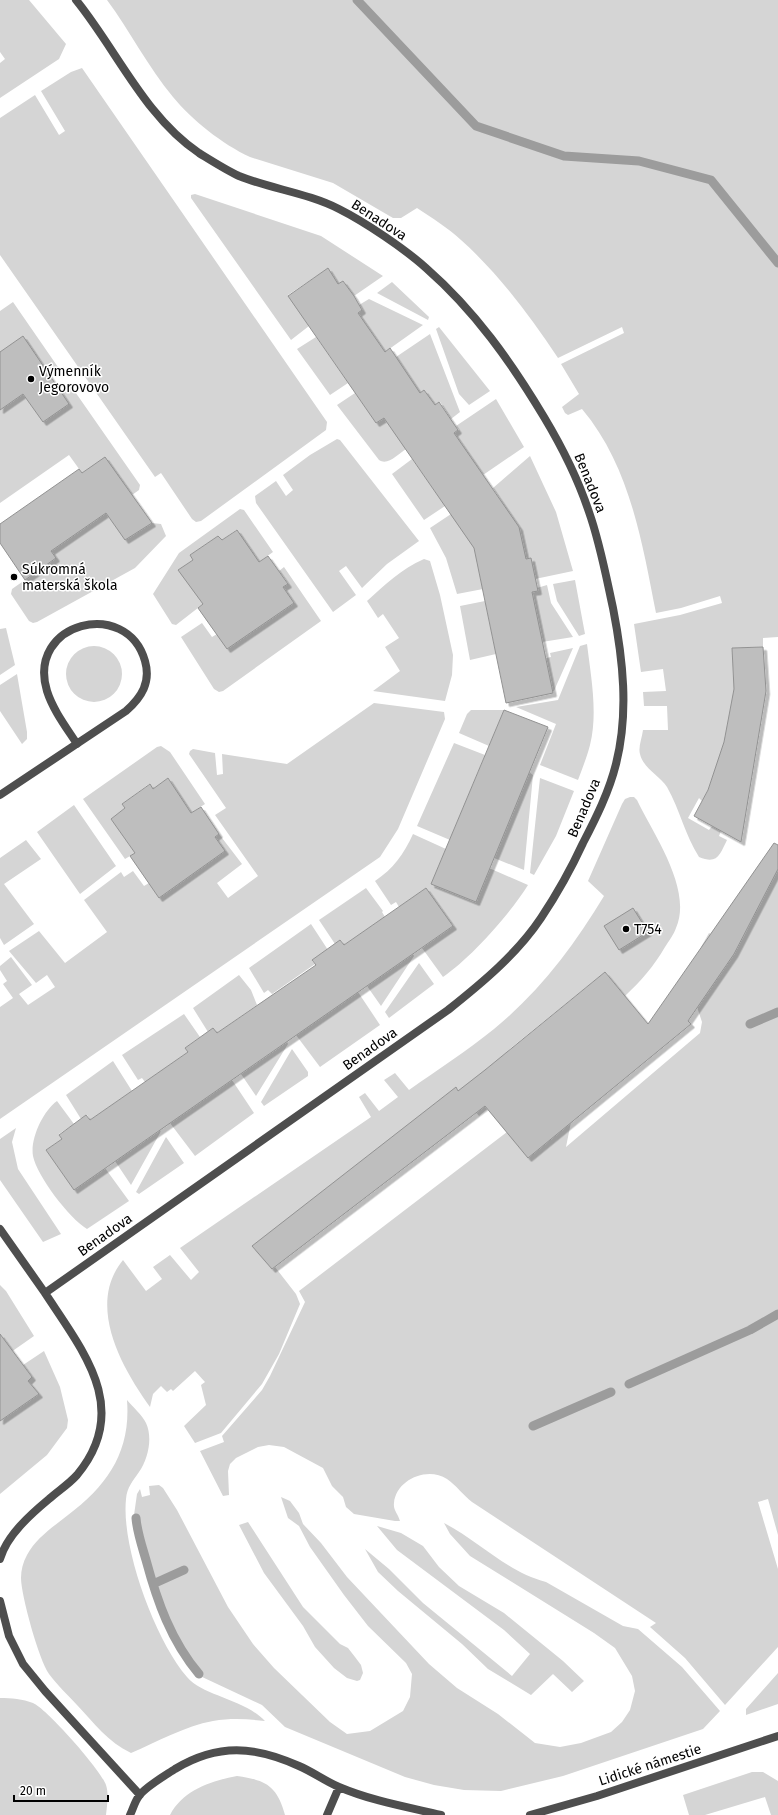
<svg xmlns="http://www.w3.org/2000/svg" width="778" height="1815" font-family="'Fira Sans',sans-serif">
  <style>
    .green { fill: #d5d5d5 }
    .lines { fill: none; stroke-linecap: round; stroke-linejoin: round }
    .stream { stroke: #9c9c9c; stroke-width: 9 }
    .building { fill: #bebebe; stroke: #929292; filter: url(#shadow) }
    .street { stroke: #4e4e4e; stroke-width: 8 }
    .poi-dot { fill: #000; stroke: #fff; stroke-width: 1.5 }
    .labels { text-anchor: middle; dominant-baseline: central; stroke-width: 3; stroke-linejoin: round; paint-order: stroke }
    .street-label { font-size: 14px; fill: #000; stroke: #fff }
    .poi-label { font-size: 14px; fill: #000; stroke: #fff; text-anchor: start }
  </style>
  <defs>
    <filter id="shadow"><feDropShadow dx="3.5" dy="3.5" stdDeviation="0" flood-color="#0004"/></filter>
  </defs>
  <rect width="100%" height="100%" fill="#fff"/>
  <path class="green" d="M 0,0 L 29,0 L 66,44 L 59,59 L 0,98 L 0,63 L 5,59 L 0,52 Z
    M 107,0 L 778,0 L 778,637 L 763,638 L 763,647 L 732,648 L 734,683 L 765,681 L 725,741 L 710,787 L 702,801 L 699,798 L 688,818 L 709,830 L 712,826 L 721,831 L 719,836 L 727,840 C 720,854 718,865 699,857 C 685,835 680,810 667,787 C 660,776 643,768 640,754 C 638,747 642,738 643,730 L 668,730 L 667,706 L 644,706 L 643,692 L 666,691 L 663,669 L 641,672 L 634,624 L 680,615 L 722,603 L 720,596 L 681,608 L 656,613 C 642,542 630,466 582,409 L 568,415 L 565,413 L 562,407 L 579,394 L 561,364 L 624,333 L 622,327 L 558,358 C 530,316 499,274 461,240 C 448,228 432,218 417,208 L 401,218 L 393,218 L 333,183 L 250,157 C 222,144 192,120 173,97 C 148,67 130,31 107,0 Z
    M 82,68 L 327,422 L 326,430 L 201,521 L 196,522 L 192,519 L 161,473 L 155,477 L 0,255 L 0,118 L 35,95 L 59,135 L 65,131 L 41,91 L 71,72 Z
    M 195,194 L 321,236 L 383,276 L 354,296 L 343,281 L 338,284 L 327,269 L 288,295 L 309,326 L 291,340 L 191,198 L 191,195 Z
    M 392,282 L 429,317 L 428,320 L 377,293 Z
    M 369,299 L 423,325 L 385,352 L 358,313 L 362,309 L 359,305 Z
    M 13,302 L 60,370 L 50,377 L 0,352 L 0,311 Z
    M 439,327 L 490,391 L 469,405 L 459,394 L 436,329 Z
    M 430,334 L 460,412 L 451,419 L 440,402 L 435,405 L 424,390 L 416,397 L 396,357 Z
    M 316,337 L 348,383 L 330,395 L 297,349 Z
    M 71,386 L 140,485 L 139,490 L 132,495 L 105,458 L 82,473 L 69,455 L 0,503 L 0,410 L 23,394 L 43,422 L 68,404 L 61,393 Z
    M 355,393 L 376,423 L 384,418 L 406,449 C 398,454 388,466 379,460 L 337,405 Z
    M 496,399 L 524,447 L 483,475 L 454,433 L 459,430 L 456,426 Z
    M 337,439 L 340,440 L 419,541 L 387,564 L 362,588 L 346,566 L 339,571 L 356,595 L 333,612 L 256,503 L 255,496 L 276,481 L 286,496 L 293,490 L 283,475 L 310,455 Z
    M 530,456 L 556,512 L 573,571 L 535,579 L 531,558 L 526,559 L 483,589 L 457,594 L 446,558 L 430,528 L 451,514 L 512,518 L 493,488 Z
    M 412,459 L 445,506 L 424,520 L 392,474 Z
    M 240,509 L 244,510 L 273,552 L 259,562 L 236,530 L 222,540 L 218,536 L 190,555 L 193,560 L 179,570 L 203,604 L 176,625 L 172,624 L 153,594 L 179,553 Z
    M 106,513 L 125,540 L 152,523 L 161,524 L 166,536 L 135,568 L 37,622 L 33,623 L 29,621 L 11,594 L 12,589 L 55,559 L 51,551 Z
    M 424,559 L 430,561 L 440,595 L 453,655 L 452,675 L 445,701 L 373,691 L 400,671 L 385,647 L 399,638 L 383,614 L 378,618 L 367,601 C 385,585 401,569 424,559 Z
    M 284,567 L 321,621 L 223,691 L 219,692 L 214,689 L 181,637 L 202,623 L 212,637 L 217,634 L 227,649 L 294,603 L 283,587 L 288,583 L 279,571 Z
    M 575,580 L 585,634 L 579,636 L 557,601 L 553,584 Z
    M 547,585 L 551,603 L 573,637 L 542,642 L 532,592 L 538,591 L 537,588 Z
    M 485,601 L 496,654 L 470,660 L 460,606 Z
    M 6,628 L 15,665 L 0,675 L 0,629 Z
    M 587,644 C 591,677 598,713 590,745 C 587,757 582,769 578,780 L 540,765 L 556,724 L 516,707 L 558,700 L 580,646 Z
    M66 674a28 28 0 1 1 56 0a28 28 0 1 1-56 0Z
    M 573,648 L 553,693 L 546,658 L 551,657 L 550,653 Z
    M 17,674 L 27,732 L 27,739 L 22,744 L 0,711 L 0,685 Z
    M 374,703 L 444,712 L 445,719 L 398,829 L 380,857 L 0,1119 L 0,1007 L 13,998 L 3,984 L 7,981 L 0,970 L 0,966 L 11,957 L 32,985 L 19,994 L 28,1005 L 55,987 L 47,975 L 36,983 L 9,951 L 39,931 L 65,963 L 107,932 L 84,900 L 121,872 L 124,877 L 133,871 L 144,886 L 149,883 L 159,898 L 225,851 L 215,837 L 219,834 L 242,864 L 217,883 L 228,898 L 258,876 L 215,815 L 226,808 L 189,754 L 190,751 L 193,749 L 215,753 L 217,775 L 223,774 L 222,754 L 287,764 Z
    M 471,710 L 504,710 L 489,746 L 459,733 L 467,714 Z
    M 454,743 L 485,755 L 450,840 L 417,826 Z
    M 161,746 L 170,752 L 205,804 L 191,813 L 168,778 L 153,789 L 149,784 L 122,804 L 125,808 L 111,819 L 135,853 L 125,859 L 83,799 L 157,747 Z
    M 529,772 L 533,775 L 524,870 L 494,858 Z
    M 540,778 L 574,791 L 556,836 L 534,875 L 530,873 Z
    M 630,797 L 634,797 L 637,800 C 653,834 693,889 676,928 C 674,934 669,941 665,947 C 654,966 641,981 625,996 L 605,972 L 511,1048 L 499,1060 L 492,1105 L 479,1116 L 456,1088 L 253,1246 L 272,1269 L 275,1267 L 296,1294 L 300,1304 L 279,1354 L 262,1384 L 221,1433 L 195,1443 L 184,1426 L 206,1405 L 201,1385 L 205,1382 L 195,1371 L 173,1391 L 171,1389 L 167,1392 L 161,1386 L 153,1394 L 150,1407 C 122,1368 86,1305 123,1260 L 146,1291 L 162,1279 L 153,1267 L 170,1255 L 191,1280 L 199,1272 L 180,1248 L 371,1117 L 359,1097 L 365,1093 L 379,1111 L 398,1097 L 384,1080 L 395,1073 L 409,1090 C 437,1070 467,1051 494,1029 C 539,992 574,946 604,896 L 588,881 L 622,804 L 625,799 Z
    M 74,805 L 116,866 L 80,894 L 37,832 Z
    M 413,834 L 446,849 L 432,884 L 475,902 L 489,868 L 528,885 C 510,914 471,958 443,977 L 422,948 L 453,926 L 426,888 L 399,907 L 396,902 L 391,905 L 375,881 C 393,869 404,854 413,834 Z
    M 26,840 L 41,859 L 4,884 L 34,924 L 4,945 L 0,938 L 0,858 Z
    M 778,868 L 778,1535 L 768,1499 L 758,1502 L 778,1569 L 778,1647 L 725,1705 L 685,1658 L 650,1627 L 656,1623 L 472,1502 C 463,1495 456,1485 447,1479 C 427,1466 396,1480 394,1503 C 393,1510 398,1514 400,1521 L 395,1521 L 354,1514 L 346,1507 L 343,1497 L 332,1486 L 323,1468 L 284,1447 L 269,1445 L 258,1447 L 236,1458 L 230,1464 L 228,1471 L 229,1495 L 223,1496 L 200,1451 L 224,1442 L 222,1436 L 262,1390 L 270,1376 L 305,1302 L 299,1291 L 507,1132 L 528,1158 L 571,1122 L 566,1147 L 700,1033 L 702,1022 L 697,1007 L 727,964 L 701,947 L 709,933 L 737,949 Z
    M 366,888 L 383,911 L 382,912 L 385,917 L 344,945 L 341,941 L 335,944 L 319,920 Z
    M 311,924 L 328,950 L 312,961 L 315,964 L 272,994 L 268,990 L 264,993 L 249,968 Z
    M 413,954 L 414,956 L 381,1006 L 367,986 Z
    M 419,963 L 434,984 L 389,1018 L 385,1012 Z
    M 239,975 L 251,990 L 257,1005 L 217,1033 L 208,1032 L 193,1008 Z
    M 358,992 L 380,1025 L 320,1067 L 296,1035 Z
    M 184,1014 L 200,1037 L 185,1048 L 188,1052 L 145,1082 L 142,1078 L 138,1080 L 122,1055 Z
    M 287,1042 L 288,1044 L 256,1096 L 241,1074 Z
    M 292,1049 L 308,1072 L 308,1076 L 264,1106 L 261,1102 Z
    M 113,1061 L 132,1091 L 90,1120 L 87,1115 L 81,1119 L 66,1095 Z
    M 232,1080 L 254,1113 L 195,1156 L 170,1123 Z
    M 57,1101 L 74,1124 L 59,1134 L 62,1139 L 46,1150 L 74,1190 L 105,1168 L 129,1201 L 87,1229 C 69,1218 37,1176 33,1156 C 30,1139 43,1111 57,1101 Z
    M 16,1128 L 12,1142 L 18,1169 L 61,1234 L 43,1242 L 0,1180 L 0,1139 Z
    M 161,1130 L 160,1133 L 131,1185 L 115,1161 Z
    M 166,1137 L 184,1163 L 139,1194 L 136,1192 Z
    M 0,1285 L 6,1291 L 34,1336 L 4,1357 L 0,1352 Z
    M 44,1351 L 60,1387 L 68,1420 L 67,1428 L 47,1455 L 0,1494 L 0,1421 L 39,1394 L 28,1381 L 32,1377 L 23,1365 Z
    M 127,1400 C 133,1407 142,1415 146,1423 C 153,1438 148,1459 139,1472 C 133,1481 127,1487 126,1499 C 121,1547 155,1640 187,1677 C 203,1696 244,1699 265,1721 C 248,1719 231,1718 213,1721 C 185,1726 157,1742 131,1753 C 108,1742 94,1723 77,1705 C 68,1695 57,1685 49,1674 C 39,1660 21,1595 21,1578 C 21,1570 23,1562 27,1555 C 36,1538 53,1527 68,1515 C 108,1485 131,1451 127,1400 Z
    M 159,1485 L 163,1488 L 177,1510 L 228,1607 L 253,1644 L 274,1668 L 330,1722 L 347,1734 L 370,1731 L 403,1711 L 410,1697 L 412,1674 L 406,1663 L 368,1626 L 344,1595 L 310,1547 L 299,1526 L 288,1518 L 281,1497 L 290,1501 L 299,1513 L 303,1524 L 321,1543 L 347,1577 L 429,1664 L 457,1688 L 498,1714 L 535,1743 L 560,1747 L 581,1743 L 611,1732 L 622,1722 L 630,1710 L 635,1691 L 632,1676 L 615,1648 L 594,1633 L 470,1556 L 450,1534 L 444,1523 C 479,1541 507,1572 546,1582 L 623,1626 L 638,1629 L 682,1667 L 720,1711 L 703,1729 L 563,1776 L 501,1791 L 464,1790 L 434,1785 L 405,1777 L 285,1727 L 262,1705 L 200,1676 L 202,1674 C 172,1641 159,1600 147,1558 C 143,1545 138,1531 138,1517 L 134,1515 L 137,1494 L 140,1489 L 142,1497 L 150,1495 L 149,1486 Z
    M 248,1522 L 303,1607 L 340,1644 L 348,1648 L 355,1657 L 361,1665 L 363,1673 L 360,1680 L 357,1681 L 347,1678 L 334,1668 L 315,1647 L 303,1626 L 264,1573 L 239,1525 Z
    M 377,1526 L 401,1533 L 423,1546 L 439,1567 L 459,1586 L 504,1613 L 563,1661 L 584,1681 L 572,1692 L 553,1674 L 531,1695 L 488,1669 L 462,1644 L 398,1591 L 378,1572 L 365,1549 L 389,1569 L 423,1603 L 512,1676 L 530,1654 L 504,1630 L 397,1550 Z
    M 778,1673 L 778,1704 L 746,1715 L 746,1709 Z
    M 0,1698 C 11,1698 23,1699 33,1703 C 47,1709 101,1770 106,1785 C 109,1794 107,1806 106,1815 L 0,1815 Z
    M 752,1772 L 763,1772 L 778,1781 L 778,1815 L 771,1815 L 765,1797 L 705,1815 L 689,1815 L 683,1795 Z
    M 237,1776 C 265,1780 277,1785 285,1815 L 170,1815 C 183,1790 211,1781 237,1776 Z"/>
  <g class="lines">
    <path class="stream" d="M 357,0 L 476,126 L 564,156 L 639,161 L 711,180 L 778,263
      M 750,1024 L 778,1012
      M 629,1384 L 750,1330 L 778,1314
      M 533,1426 L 611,1392
      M 136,1518 C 137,1532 142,1546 146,1560 C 157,1601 171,1641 199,1674
      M 153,1584 L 184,1570"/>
  </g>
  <path class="building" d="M 328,268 L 338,284 L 343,281 L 354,296 L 362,310 L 358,313 L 385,352 L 390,348 L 420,393 L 424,390 L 435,405 L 439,402 L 458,430 L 454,433 L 519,527 L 526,559 L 531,558 L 538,591 L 532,592 L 553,693 L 506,703 L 474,548 L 384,418 L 376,423 L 288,296 Z
    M 23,336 L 69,404 L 43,422 L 23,394 L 0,410 L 0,352 Z
    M 105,457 L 152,523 L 125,540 L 106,513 L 51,551 L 56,558 L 25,580 L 0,543 L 0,524 L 79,469 L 82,473 Z
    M 237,530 L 259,562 L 268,556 L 288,584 L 283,587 L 294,603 L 227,649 L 198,608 L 203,604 L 178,570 L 193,560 L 190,555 L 218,536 L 222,540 Z
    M 763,647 L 766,691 L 741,842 L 694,816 L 708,790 L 724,742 L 734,689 L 732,648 Z
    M 504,710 L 548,727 L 476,902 L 431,884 Z
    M 168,778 L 191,813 L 201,807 L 219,834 L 215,837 L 225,851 L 159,898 L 130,856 L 135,853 L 111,819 L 125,808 L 122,804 L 150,784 L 153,789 Z
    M 774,843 L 778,845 L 778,869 L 734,954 L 688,1021 L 691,1024 L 528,1158 L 485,1106 L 272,1269 L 252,1246 L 456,1087 L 458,1091 L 485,1070 L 605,972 L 648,1024 Z
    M 426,888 L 453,926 L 74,1190 L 46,1150 L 62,1139 L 59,1135 L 86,1115 L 90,1120 L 188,1052 L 185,1048 L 213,1028 L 217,1033 L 316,965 L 312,960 L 340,940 L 344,945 Z
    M 633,908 L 648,932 L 619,950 L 604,926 Z
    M 0,1334 L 32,1377 L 28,1381 L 39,1394 L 0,1421 Z"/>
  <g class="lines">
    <path class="street" d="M 0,795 L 126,711 C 142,697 151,682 145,661 C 127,597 26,622 47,691 C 53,710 66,727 77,744
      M 0,1229 L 45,1293
      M 0,1559 C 7,1535 31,1514 49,1499 C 58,1491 69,1484 77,1475 C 132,1409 83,1351 45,1293 L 448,1010 C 482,983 517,954 541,918 C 557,894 571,869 583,843 C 596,818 609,792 616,764 C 629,713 623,659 613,608 C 606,576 600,543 589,512 C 578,479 562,447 544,417 C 511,362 475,311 426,268 C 405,249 365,222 339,209 C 308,193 271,189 239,176 C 226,170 212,161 199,153 C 145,117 116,49 76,0
      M 0,1601 L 9,1636 L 23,1664 L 45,1691 L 140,1795
      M 130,1815 C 133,1809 135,1801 139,1796 C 145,1787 166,1775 175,1769 C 218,1743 255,1746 299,1766 C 313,1772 325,1781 339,1787 C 372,1801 407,1807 441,1815
      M 327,1815 L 339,1787
      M 530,1815 L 597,1796 L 778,1736"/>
  </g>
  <g class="poi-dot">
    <circle cx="31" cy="379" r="4"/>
    <circle cx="14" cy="577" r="4"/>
    <circle cx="626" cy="929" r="4"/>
  </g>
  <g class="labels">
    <g class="street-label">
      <text transform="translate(379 220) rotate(33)">Benadova</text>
      <text transform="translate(590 483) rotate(68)">Benadova</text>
      <text transform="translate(584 808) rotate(-67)">Benadova</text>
      <text transform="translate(370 1049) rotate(-35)">Benadova</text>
      <text transform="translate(105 1235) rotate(-35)">Benadova</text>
      <text transform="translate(650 1765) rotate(-18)">Lidické námestie</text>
    </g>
    <g class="poi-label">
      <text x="39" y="371">Výmenník<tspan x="39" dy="16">Jegorovovo</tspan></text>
      <text x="22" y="569">Súkromná<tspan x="22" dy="16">materská škola</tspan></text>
      <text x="634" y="929">T754</text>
    </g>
  </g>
  <path d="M14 1795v6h94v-6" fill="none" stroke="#000000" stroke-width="2"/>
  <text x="20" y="1795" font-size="12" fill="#000000" stroke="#ffffff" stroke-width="3" paint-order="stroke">20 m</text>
</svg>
